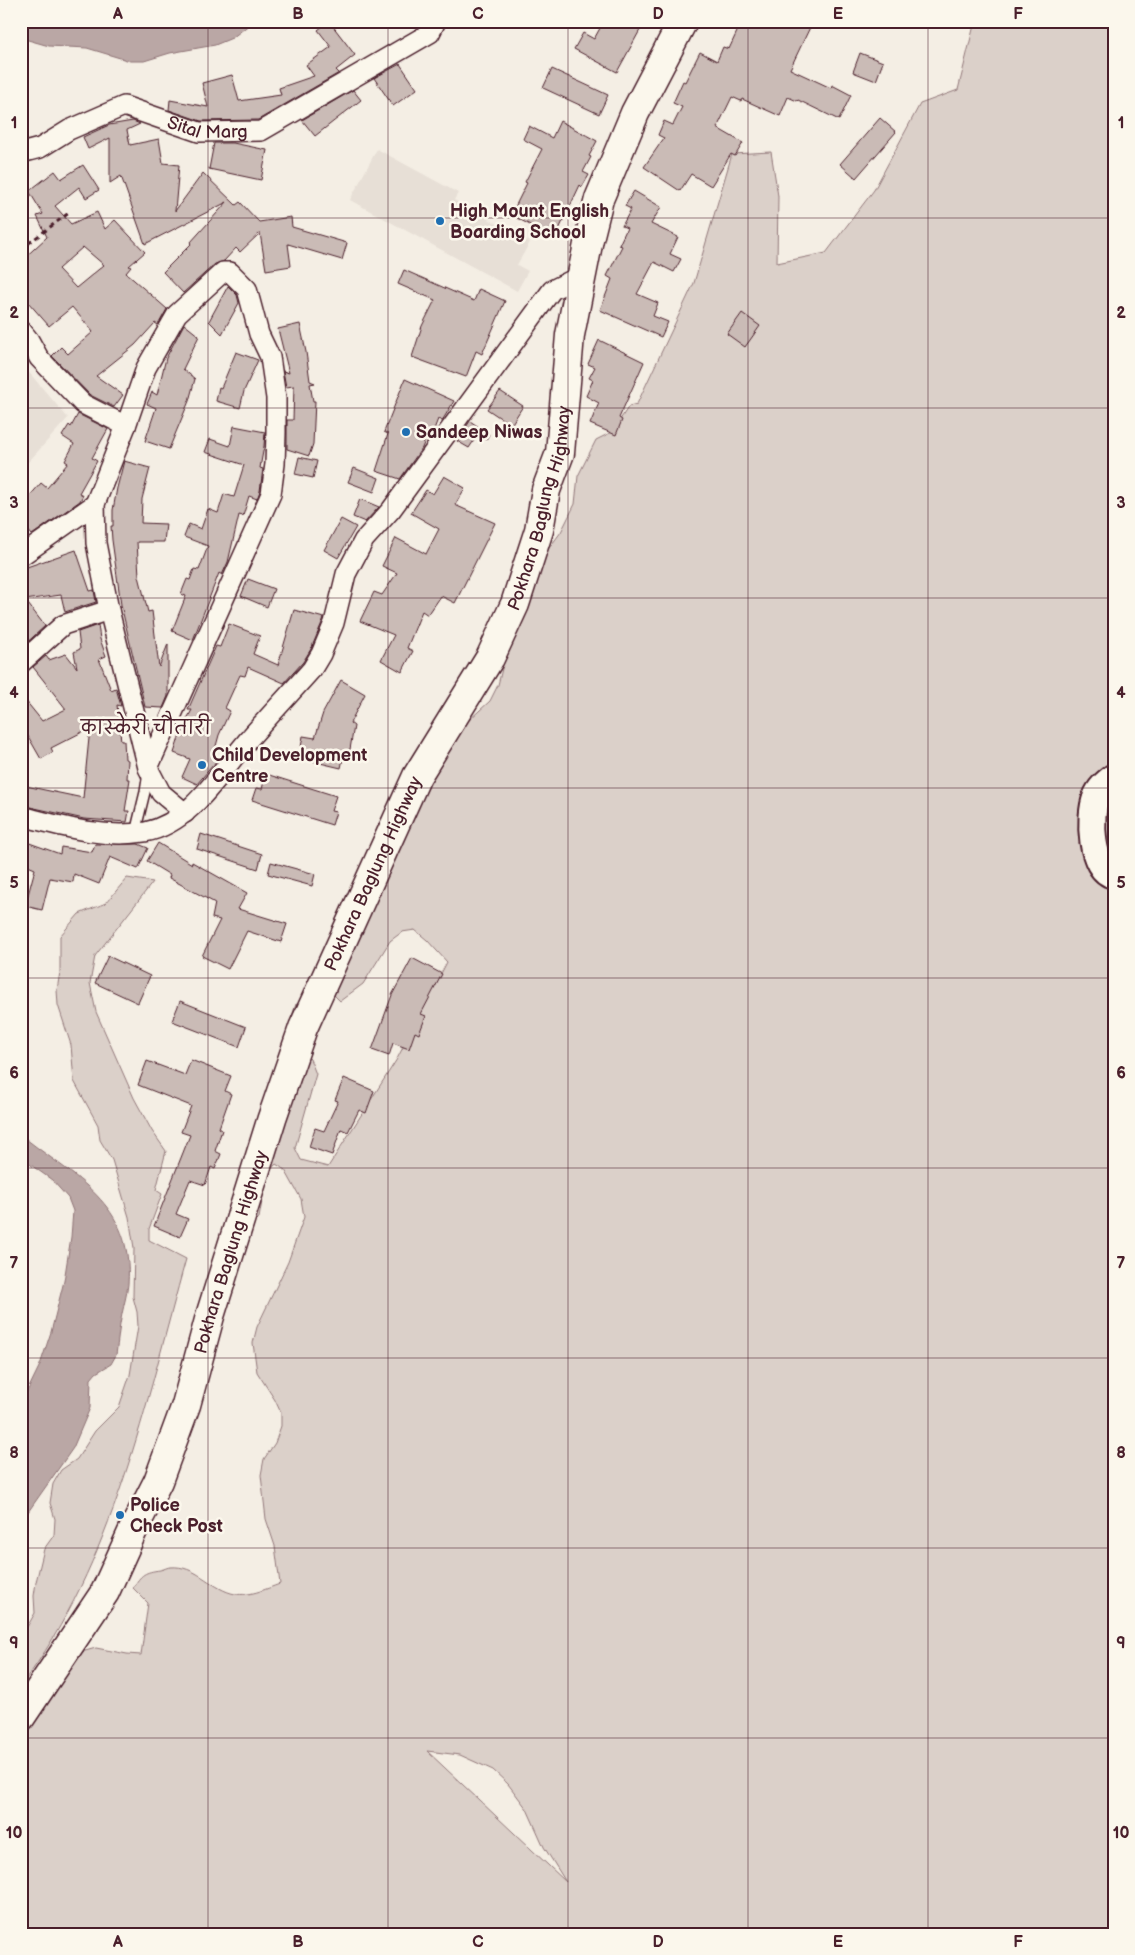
<svg xmlns="http://www.w3.org/2000/svg" width="1135" height="1955" font-family="'Balsamiq Sans','Playpen Sans Deva',sans-serif">
  <style>
    .built { fill: #e7dfd6 }
    .green { fill: #dbd0c9; stroke: #92787a; fill-rule: evenodd }
    .water { fill: #baa7a5; stroke: #8d7174 }
    .building { fill: #cabbb6; stroke: #4a1f2b; fill-rule: evenodd }
    .lines { fill: none; stroke-linecap: round; stroke-linejoin: round }
    .lane-casing { stroke: #4a1f2b; stroke-width: 12 }
    .street-casing { stroke: #4a1f2b; stroke-width: 22 }
    .secondary-casing { stroke: #4a1f2b; stroke-width: 30 }
    .highway-casing { stroke: #4a1f2b; stroke-width: 31 }
    .path { stroke: #4a1f2b; stroke-width: 3; stroke-dasharray: 5 4; stroke-linecap: butt }
    .lane { stroke: #fbf7ec; stroke-width: 9 }
    .street { stroke: #fbf7ec; stroke-width: 19 }
    .secondary { stroke: #fbf7ec; stroke-width: 26 }
    .highway { stroke: #fbf7ec; stroke-width: 28 }
    .grid { fill: none; stroke: #4a1f2b; stroke-width: 1; stroke-opacity: 0.55 }
    .poi-dot { fill: #1f6fb2; stroke: #fbf7ec; stroke-width: 2 }
    .labels { text-anchor: middle; dominant-baseline: central; stroke-width: 5; stroke-linejoin: round; paint-order: stroke }
    .street-label { font-size: 18px; fill: #4a1f2b; stroke: #fbf7ec }
    .poi-label { font-size: 18px; font-weight: bold; fill: #4a1f2b; stroke: #fbf7ec; text-anchor: start }
    .neighbourhood-label { font-size: 19px; fill: #4a1f2b; stroke: #fbf7ec }
    .neatline { fill: none; stroke: #4a1f2b; stroke-width: 2 }
    .grid-label { font-size: 16px; text-anchor: middle; font-weight: bold; fill: #4a1f2b }
  </style>
  <rect width="100%" height="100%" fill="#f4eee4"/>
  <filter id="ink" filterUnits="userSpaceOnUse"><feTurbulence type="fractalNoise" baseFrequency=".02" numOctaves="2"/><feDisplacementMap in="SourceGraphic" scale="10" xChannelSelector="R" yChannelSelector="G"/><feConvolveMatrix kernelMatrix="1 2 1 2 8 2 1 2 1" color-interpolation-filters="sRGB"/></filter>
  <g filter="url(#ink)">
    <path class="built" d="M 377,149 L 458,193 L 454,200 L 530,242 L 517,265 L 528,271 L 517,291 L 350,200 Z
      M 26,369 L 68,418 L 21,470 L 21,372 Z"/>
    <path class="green" d="M 975,21 L 1114,21 L 1114,1934 L 21,1934 L 21,1732 L 78,1653 L 96,1648 L 127,1654 L 141,1655 L 148,1603 L 133,1588 C 141,1574 145,1572 160,1570 C 165,1569 167,1567 171,1567 C 195,1565 210,1587 231,1593 C 248,1598 265,1589 280,1584 L 275,1546 L 266,1519 L 261,1475 L 264,1459 L 275,1443 L 281,1426 L 281,1413 L 275,1400 L 257,1372 L 253,1343 L 257,1327 L 288,1262 L 304,1217 L 301,1199 L 285,1170 L 276,1164 L 267,1174 L 259,1218 L 247,1225 L 243,1186 L 276,1064 L 296,1004 L 302,1007 L 299,1048 L 310,1059 L 316,1074 L 295,1148 L 301,1160 L 328,1167 L 397,1059 L 447,962 L 427,940 L 415,930 L 402,932 L 390,941 L 363,984 L 340,1001 L 332,993 L 359,882 L 458,730 L 490,701 L 498,685 L 523,583 L 561,532 L 575,504 L 578,476 L 596,440 L 612,432 L 629,406 L 637,404 L 694,283 L 732,154 L 771,152 L 778,196 L 777,263 L 826,253 L 874,190 L 920,104 L 958,90 ZM 427,1751 L 460,1755 L 493,1770 L 508,1784 L 527,1809 L 544,1847 L 566,1882 Z
      M 127,878 L 153,882 L 95,956 L 90,983 L 96,1012 L 134,1098 L 152,1131 L 166,1151 L 156,1190 L 162,1194 L 149,1229 L 149,1240 L 186,1259 C 145,1405 114,1562 21,1686 L 21,1632 L 27,1627 L 35,1613 L 34,1596 L 36,1582 L 44,1549 L 54,1535 L 55,1519 L 50,1503 L 53,1484 L 61,1470 L 77,1459 L 95,1431 L 119,1407 L 130,1375 L 138,1326 L 137,1312 L 133,1297 L 134,1248 L 129,1217 L 112,1160 L 100,1140 L 98,1125 L 74,1081 L 71,1045 L 58,1005 L 57,990 L 60,972 L 60,936 L 79,914 L 106,903 Z"/>
    <path class="water" d="M 21,21 L 254,21 L 232,38 L 215,45 L 170,53 L 144,61 L 130,61 L 87,48 L 49,46 L 21,38 Z
      M 21,1135 C 74,1178 134,1203 128,1284 C 127,1294 124,1304 122,1314 C 119,1327 118,1341 116,1355 L 111,1364 L 96,1373 L 91,1379 L 90,1408 L 73,1448 L 21,1522 L 21,1404 L 40,1365 L 51,1332 L 64,1281 L 71,1237 L 73,1211 L 68,1198 L 52,1180 L 21,1158 Z"/>
    <path class="building" d="M 329,21 L 355,55 L 336,70 L 339,73 L 258,120 L 201,121 L 169,110 L 170,100 L 208,107 L 202,83 L 232,75 L 239,101 L 281,95 L 279,88 L 314,76 L 306,65 L 331,47 L 318,30 Z
      M 604,21 L 645,21 L 617,72 L 574,49 L 583,33 L 594,39 Z
      M 742,21 L 813,21 L 790,69 L 831,88 L 832,85 L 851,95 L 839,120 L 798,100 L 797,101 L 788,97 L 780,116 L 742,99 L 741,101 L 732,97 L 717,128 L 743,143 L 735,156 L 731,154 L 711,186 L 691,174 L 680,191 L 644,167 L 664,138 L 658,135 L 664,121 L 673,125 L 682,107 L 673,103 L 683,81 L 685,82 L 700,52 L 717,61 L 723,47 L 729,49 Z
      M 860,53 L 883,62 L 876,81 L 853,72 Z
      M 400,64 L 417,89 L 393,106 L 374,78 Z
      M 552,69 L 608,95 L 599,114 L 543,88 Z
      M 353,90 L 361,100 L 315,136 L 302,120 Z
      M 880,118 L 896,132 L 856,178 L 840,164 Z
      M 133,121 L 140,124 L 127,130 L 130,145 L 159,139 L 163,163 L 179,165 L 175,211 L 203,173 L 236,205 L 240,202 L 259,222 L 291,217 L 292,227 L 347,243 L 342,260 L 288,244 L 291,266 L 266,270 L 260,233 L 240,252 L 236,248 L 224,261 L 215,264 L 183,293 L 163,272 L 191,244 L 190,243 L 227,202 L 145,244 L 121,176 L 110,183 L 110,138 L 88,149 L 83,137 L 109,125 Z
      M 560,121 L 597,141 L 589,156 L 591,157 L 583,172 L 589,175 L 582,187 L 580,185 L 555,238 L 511,215 L 527,183 L 525,182 L 542,149 L 523,139 L 529,126 L 552,138 Z
      M 214,143 L 233,143 L 267,150 L 261,180 L 209,169 Z
      M 83,165 L 99,190 L 86,198 L 79,187 L 55,206 L 71,224 L 97,212 L 105,229 L 115,220 L 145,252 L 129,266 L 131,267 L 126,273 L 167,309 L 158,325 L 155,323 L 135,345 L 96,376 L 123,395 L 114,407 L 90,395 L 52,356 L 61,347 L 68,354 L 93,332 L 72,307 L 49,326 L 21,294 L 21,261 L 47,237 L 37,216 L 43,214 L 29,191 L 55,171 L 61,179 ZM 83,247 L 104,265 L 76,288 L 58,269 Z
      M 634,191 L 661,207 L 651,224 L 678,237 L 670,254 L 681,259 L 674,272 L 654,262 L 637,294 L 658,303 L 653,316 L 668,322 L 661,337 L 600,310 L 612,279 L 607,276 L 622,246 L 619,245 L 627,228 L 622,226 L 631,209 L 625,206 Z
      M 404,270 L 474,301 L 479,289 L 505,301 L 482,354 L 476,351 L 466,377 L 412,357 L 422,326 L 435,300 L 398,284 Z
      M 228,286 L 237,295 L 239,303 L 222,334 L 209,321 Z
      M 742,313 L 760,326 L 745,347 L 727,334 Z
      M 184,324 L 199,336 L 183,369 L 195,379 L 189,401 L 169,449 L 145,441 L 156,408 L 147,404 L 152,392 L 157,395 L 166,358 Z
      M 300,324 L 306,352 L 310,381 L 315,383 L 310,384 L 313,401 L 315,401 L 313,444 L 309,456 L 287,449 L 287,420 L 293,420 L 294,386 L 286,387 L 283,371 L 289,373 L 278,329 Z
      M 599,340 L 644,362 L 619,418 L 622,420 L 616,435 L 590,424 L 599,403 L 586,396 L 593,380 L 589,378 L 595,367 L 588,364 Z
      M 236,352 L 258,360 L 244,391 L 240,408 L 216,401 L 219,387 L 221,388 Z
      M 405,379 L 454,401 L 442,421 L 438,419 L 433,432 L 429,431 L 422,448 L 400,479 L 376,471 L 388,434 L 384,432 Z
      M 500,391 L 523,406 L 511,425 L 487,409 Z
      M 78,414 L 108,429 L 92,458 L 97,461 L 79,493 L 83,495 L 80,501 L 32,535 L 21,522 L 21,506 L 41,483 L 47,488 L 68,463 L 65,461 L 74,444 L 62,436 L 69,425 L 71,427 Z
      M 470,421 L 489,434 L 486,440 L 477,436 L 469,448 L 457,441 Z
      M 234,426 L 265,432 L 264,446 L 260,468 L 263,469 L 260,491 L 257,499 L 249,496 L 243,516 L 239,515 L 228,562 L 222,575 L 219,573 L 193,640 L 172,631 L 186,596 L 181,594 L 187,579 L 190,580 L 194,569 L 199,570 L 208,546 L 184,537 L 189,524 L 201,529 L 208,509 L 218,513 L 224,494 L 234,497 L 244,465 L 205,452 L 210,439 L 230,446 Z
      M 299,457 L 317,461 L 313,478 L 295,474 Z
      M 124,461 L 150,468 L 142,499 L 141,523 L 166,524 L 164,542 L 137,542 L 139,576 L 148,612 L 152,611 L 159,667 L 168,644 L 168,696 L 163,708 L 145,707 L 121,605 L 112,540 L 111,526 L 113,526 L 113,510 L 117,488 Z
      M 354,468 L 379,478 L 374,492 L 348,482 Z
      M 444,476 L 465,488 L 455,505 L 495,523 L 455,603 L 441,596 L 428,615 L 422,611 L 407,648 L 413,651 L 402,672 L 381,660 L 394,635 L 360,621 L 374,592 L 382,595 L 397,573 L 382,566 L 396,538 L 426,554 L 439,529 L 411,513 L 426,490 L 433,494 Z
      M 360,499 L 379,507 L 365,522 L 353,517 Z
      M 341,519 L 356,527 L 338,558 L 324,550 Z
      M 76,550 L 90,591 L 94,590 L 96,602 L 65,612 L 61,595 L 25,600 L 45,626 L 21,648 L 21,569 Z
      M 248,579 L 274,589 L 267,607 L 241,596 Z
      M 294,610 L 324,618 L 311,649 L 303,662 L 284,683 L 248,667 L 245,676 L 240,675 L 225,708 L 230,711 L 219,735 L 213,757 L 219,758 L 197,784 L 182,777 L 190,759 L 174,753 L 183,726 L 192,710 L 188,710 L 216,646 L 220,647 L 229,624 L 260,636 L 253,654 L 278,665 Z
      M 98,625 L 100,639 L 106,656 L 99,659 L 111,690 L 116,688 L 121,706 L 117,705 L 121,741 L 124,741 L 125,759 L 128,760 L 127,779 L 130,779 L 125,811 L 129,811 L 127,822 L 84,819 L 21,805 L 21,785 L 83,798 L 90,728 L 51,748 L 53,752 L 41,759 L 21,724 L 21,695 L 42,721 L 66,709 L 33,667 L 46,656 L 49,660 L 66,654 L 77,668 L 74,652 L 80,649 L 78,632 Z
      M 341,680 L 365,694 L 350,723 L 354,726 L 349,755 L 344,754 L 341,768 L 299,758 L 303,736 L 315,738 L 323,713 Z
      M 266,774 L 336,796 L 331,811 L 336,812 L 332,825 L 252,800 L 256,788 L 262,789 Z
      M 201,834 L 262,854 L 258,869 L 197,849 Z
      M 21,840 L 60,854 L 61,847 L 92,852 L 95,844 L 138,844 L 148,848 L 138,869 L 110,857 L 99,884 L 74,874 L 73,882 L 50,878 L 42,910 L 25,906 L 35,869 L 21,863 Z
      M 158,843 L 192,864 L 192,862 L 247,893 L 238,909 L 287,924 L 281,942 L 247,931 L 228,969 L 202,956 L 220,920 L 212,918 L 215,903 L 169,878 L 170,875 L 147,861 Z
      M 271,862 L 315,874 L 312,886 L 268,874 Z
      M 108,956 L 150,976 L 138,1003 L 95,983 Z
      M 412,958 L 442,974 L 421,1014 L 426,1016 L 419,1034 L 415,1032 L 409,1049 L 393,1043 L 389,1056 L 372,1050 L 392,995 Z
      M 180,1001 L 246,1027 L 239,1047 L 172,1021 Z
      M 191,1060 L 231,1076 L 225,1091 L 231,1094 L 219,1128 L 222,1130 L 215,1151 L 221,1154 L 215,1169 L 211,1167 L 205,1185 L 190,1180 L 176,1214 L 188,1219 L 180,1237 L 154,1226 L 190,1135 L 181,1132 L 191,1106 L 138,1085 L 147,1061 L 185,1075 Z
      M 344,1078 L 374,1091 L 366,1113 L 359,1110 L 348,1132 L 341,1129 L 332,1155 L 309,1147 L 315,1128 L 324,1131 L 338,1101 L 335,1100 Z"/>
    <g class="lines">
      <g class="lane-casing">
        <path id="lane" d="M 135,833 L 145,792 L 148,773"/>
      </g>
      <g class="street-casing">
        <g id="street">
          <path id="s1" d="M 21,153 L 40,148 L 69,130 L 124,106 L 199,132 L 261,131 L 430,33 L 436,21"/>
          <path d="M 21,330 L 29,340 L 39,358 L 83,404 L 126,426"/>
          <path d="M 21,556 L 95,504"/>
          <path d="M 21,663 L 63,625 L 109,610"/>
          <path d="M 148,768 L 271,494 L 275,464 L 276,433 L 276,398 L 270,357 L 259,334 L 247,289 L 230,272 L 223,272 L 177,314 L 146,368 L 126,426 L 95,504 L 96,543 L 109,610 L 148,768 L 161,793 L 185,813"/>
          <path d="M 21,816 C 61,826 103,839 145,832 C 189,824 217,777 243,746 C 265,720 289,695 312,669 L 321,654 L 334,623 L 346,574 L 364,540 L 391,510 L 552,290 L 582,275"/>
        </g>
      </g>
      <g class="secondary-casing">
        <path id="secondary" d="M 1114,777 C 1106,783 1099,789 1096,798 C 1089,816 1090,870 1114,875"/>
      </g>
      <g class="highway-casing">
        <g id="highway">
          <path id="s2" d="M 21,1717 L 105,1592 L 134,1528 L 158,1481 L 186,1405 L 210,1316 L 272,1118 L 303,1028 L 417,776 L 490,658 L 515,604 L 539,530 L 546,490 L 560,453 L 570,335 L 589,239 L 599,199 L 635,113 L 683,21"/>
        </g>
      </g>
      <path class="path" d="M 21,249 L 70,212"/>
      <use href="#lane" class="lane"/>
      <use href="#street" class="street"/>
      <use href="#secondary" class="secondary"/>
      <use href="#highway" class="highway"/>
    </g>
  </g>
  <path class="grid" d="M 208,21 L 208,1934M 388,21 L 388,1934M 568,21 L 568,1934M 748,21 L 748,1934M 928,21 L 928,1934M 21,218 L 1114,218M 21,408 L 1114,408M 21,598 L 1114,598M 21,788 L 1114,788M 21,978 L 1114,978M 21,1168 L 1114,1168M 21,1358 L 1114,1358M 21,1548 L 1114,1548M 21,1738 L 1114,1738"/>
  <g class="poi-dot">
    <circle cx="440" cy="221" r="5"/>
    <circle cx="406" cy="432" r="5"/>
    <circle cx="202" cy="765" r="5"/>
    <circle cx="120" cy="1515" r="5"/>
  </g>
  <g class="labels">
    <g class="street-label">
      <text stroke="none"><textPath href="#s1" startOffset="201">Sital Marg</textPath></text>
      <text stroke="none"><textPath href="#s2" startOffset="1324">Pokhara Baglung Highway</textPath></text>
      <text stroke="none"><textPath href="#s2" startOffset="919">Pokhara Baglung Highway</textPath></text>
      <text stroke="none"><textPath href="#s2" startOffset="514">Pokhara Baglung Highway</textPath></text>
    </g>
    <g class="poi-label">
      <text x="450" y="211">High Mount English<tspan x="450" dy="21">Boarding School</tspan></text>
      <text x="416" y="432">Sandeep Niwas</text>
      <text x="212" y="755">Child Development<tspan x="212" dy="21">Centre</tspan></text>
      <text x="130" y="1505">Police<tspan x="130" dy="21">Check Post</tspan></text>
    </g>
    <g class="neighbourhood-label">
      <text x="146" y="728">कास्केरी चौतारी</text>
    </g>
  </g>
  <rect width="1135" height="1955" fill="none" stroke="#fbf7ec" stroke-width="55"/>
  <rect x="28" y="28" width="1080" height="1900" class="neatline"/>
  <g class="grid-label">
    <text x="118" y="19">A</text>
    <text x="298" y="19">B</text>
    <text x="478" y="19">C</text>
    <text x="658" y="19">D</text>
    <text x="838" y="19">E</text>
    <text x="1018" y="19">F</text>
    <text x="14" y="128">1</text>
    <text x="1121" y="128">1</text>
    <text x="14" y="318">2</text>
    <text x="1121" y="318">2</text>
    <text x="14" y="508">3</text>
    <text x="1121" y="508">3</text>
    <text x="14" y="698">4</text>
    <text x="1121" y="698">4</text>
    <text x="14" y="888">5</text>
    <text x="1121" y="888">5</text>
    <text x="14" y="1078">6</text>
    <text x="1121" y="1078">6</text>
    <text x="14" y="1268">7</text>
    <text x="1121" y="1268">7</text>
    <text x="14" y="1458">8</text>
    <text x="1121" y="1458">8</text>
    <text x="14" y="1648">9</text>
    <text x="1121" y="1648">9</text>
    <text x="14" y="1838">10</text>
    <text x="1121" y="1838">10</text>
    <text x="118" y="1947">A</text>
    <text x="298" y="1947">B</text>
    <text x="478" y="1947">C</text>
    <text x="658" y="1947">D</text>
    <text x="838" y="1947">E</text>
    <text x="1018" y="1947">F</text>
  </g>
</svg>
